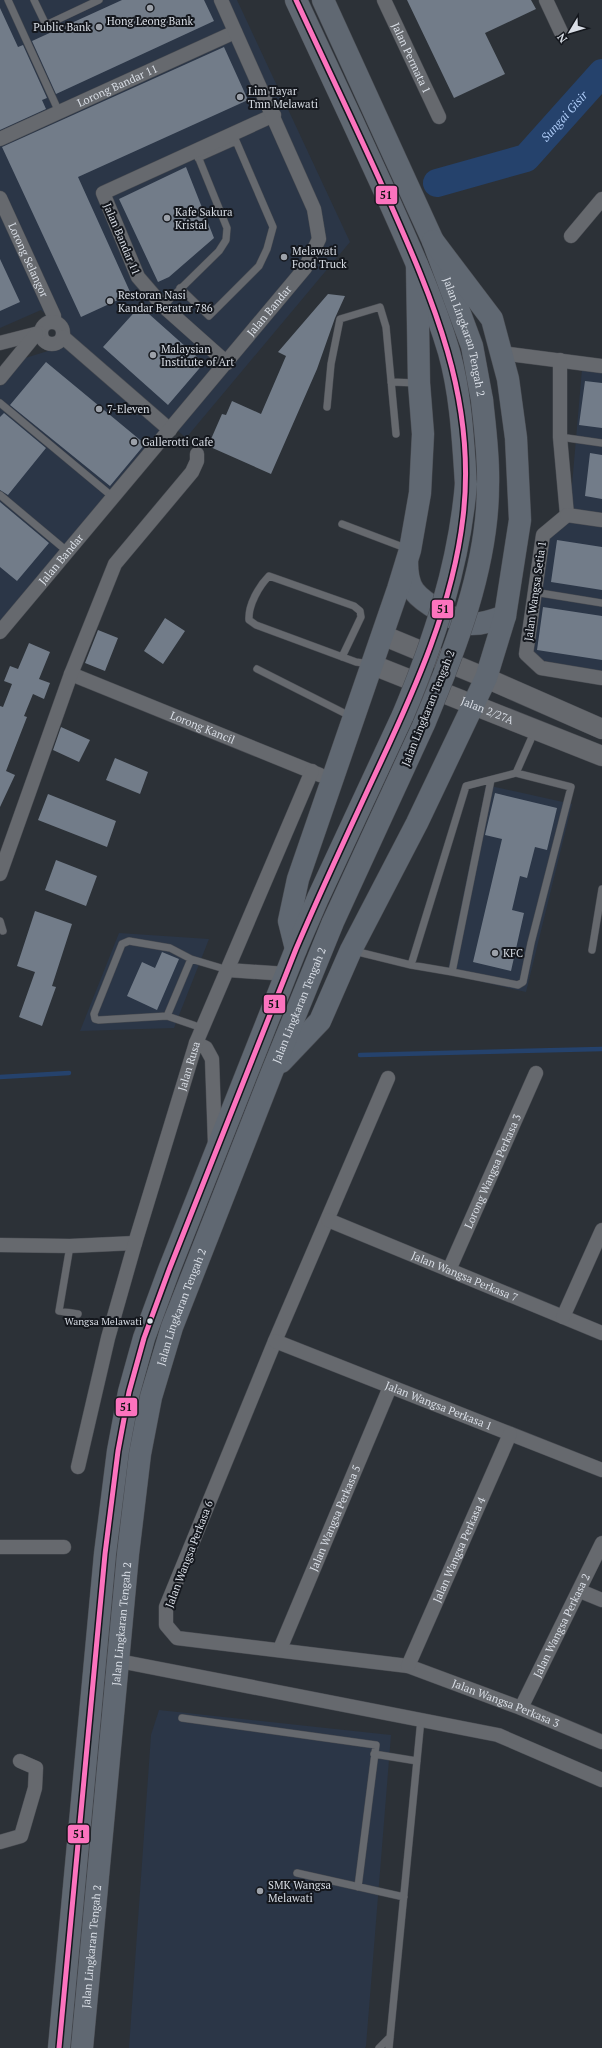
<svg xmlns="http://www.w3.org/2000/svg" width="602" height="2048" font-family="'PT Serif',serif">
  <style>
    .built { fill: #2b3647 }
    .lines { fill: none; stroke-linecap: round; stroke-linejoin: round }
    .stream { stroke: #25426c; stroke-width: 4.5 }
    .river { stroke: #25426c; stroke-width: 28 }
    .building { fill: #727c89 }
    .service-casing { stroke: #494c52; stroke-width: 8 }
    .minor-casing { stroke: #494c52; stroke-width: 15 }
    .secondary-casing { stroke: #494c52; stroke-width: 21 }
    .trunk-casing { stroke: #494c52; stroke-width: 23 }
    .service { stroke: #66696e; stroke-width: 7 }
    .minor { stroke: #66696e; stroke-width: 14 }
    .secondary { stroke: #66696e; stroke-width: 20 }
    .trunk { stroke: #606872; stroke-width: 22 }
    .trunk-bridge-casing { stroke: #494c52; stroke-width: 23; stroke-linecap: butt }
    .trunk-bridge { stroke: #606872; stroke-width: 22 }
    .bus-1-casing { stroke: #14171d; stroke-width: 8 }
    .bus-1 { stroke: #fc73be; stroke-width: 5 }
    .poi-dot { fill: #9ca1a9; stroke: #14171d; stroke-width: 1.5 }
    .bus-dot { fill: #d9dee6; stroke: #14171d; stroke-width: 1.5 }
    .labels { text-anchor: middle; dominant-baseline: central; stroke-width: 4; stroke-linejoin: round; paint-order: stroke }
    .bus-label { font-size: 10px; fill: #d9dee6; stroke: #14171d; text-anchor: end }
    .poi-label { font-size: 11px; fill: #d9dee6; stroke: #14171d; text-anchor: start }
    .street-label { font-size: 11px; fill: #d9dee6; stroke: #14171d }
    .water-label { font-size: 12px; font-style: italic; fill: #adcbf7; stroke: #14171d }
    .line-badge { stroke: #14171d; stroke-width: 1.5 }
    .pale-badge-label { font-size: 11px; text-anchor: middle; font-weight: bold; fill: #111 }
  </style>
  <rect width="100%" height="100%" fill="#2c3137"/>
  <path class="built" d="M 0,0 L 237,0 L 350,242 L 186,438 L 41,310 L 0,328 Z
    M 64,346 L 161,431 L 0,622 L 0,386 L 22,359 Z
    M 582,369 L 602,372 L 602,672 L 544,661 L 532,651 L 548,538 L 569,520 Z
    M 486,785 L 572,804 L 526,992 L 447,974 Z
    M 119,933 L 209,939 L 174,1028 L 80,1031 Z
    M 159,1710 L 391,1735 L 366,2046 L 365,2048 L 129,2048 L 151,1735 Z"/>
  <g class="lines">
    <path class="stream" d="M 360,1055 L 602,1049
      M 0,1077 L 69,1073"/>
    <path class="river" id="s1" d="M 437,183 L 526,158 L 602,73"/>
  </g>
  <path class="building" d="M 122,0 L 204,0 L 214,21 L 56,94 L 32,41 Z
    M 407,0 L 531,0 L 536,9 L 485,33 L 505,74 L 454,98 Z
    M 0,8 L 18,47 L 23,45 L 47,98 L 42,100 L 46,109 L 0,130 Z
    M 224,47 L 248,100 L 78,177 L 131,294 L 81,317 L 2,147 Z
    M 186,167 L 214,238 L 169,277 L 158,282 L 119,199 Z
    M 0,259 L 20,302 L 0,311 Z
    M 328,294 L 345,296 L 335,318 L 317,369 L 271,474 L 208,446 L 222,414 L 226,415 L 232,401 L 261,414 L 286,356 L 278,352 Z
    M 140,306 L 204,363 L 168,405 L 103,347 Z
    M 46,362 L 145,444 L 110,486 L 10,405 Z
    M 585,381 L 602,383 L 602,428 L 579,425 Z
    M 4,413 L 46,448 L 8,495 L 0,490 L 0,417 Z
    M 590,453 L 602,455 L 602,499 L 585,496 Z
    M 0,502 L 49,543 L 17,581 L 0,567 Z
    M 557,540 L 602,547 L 602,590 L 551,582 Z
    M 543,607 L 602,616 L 602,660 L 537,650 Z
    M 165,618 L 185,631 L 163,664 L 144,651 Z
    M 98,630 L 118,638 L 105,671 L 85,663 Z
    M 29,643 L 50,652 L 39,679 L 50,683 L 44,699 L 33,694 L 24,716 L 27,717 L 6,771 L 15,775 L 0,807 L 0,706 L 3,707 L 12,684 L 4,681 L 10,666 L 18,669 Z
    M 61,727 L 90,740 L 79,762 L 53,750 Z
    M 115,758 L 148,772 L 140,794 L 106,780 Z
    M 495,793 L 557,808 L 547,850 L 535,847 L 527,878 L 520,876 L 512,910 L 524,913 L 511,971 L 473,962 L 502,839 L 485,835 Z
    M 48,794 L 116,821 L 107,847 L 38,820 Z
    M 56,860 L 97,876 L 86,906 L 45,890 Z
    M 35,911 L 72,924 L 52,986 L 56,987 L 42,1026 L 19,1017 L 35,972 L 17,966 Z
    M 162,952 L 179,959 L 157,1010 L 127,996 L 142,962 L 155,968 Z"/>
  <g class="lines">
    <g class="service-casing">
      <path id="service" d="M 8,0 L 59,112
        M 34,0 L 46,25 L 99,0
        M 180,288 L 209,316 L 259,266 L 267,249 L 273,227 L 236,141 L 198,158
        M 163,306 L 219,251 L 226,240 L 227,228 L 197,154
        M 391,382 L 417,383
        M 0,403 L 114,498
        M 327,407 L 331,364 L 340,319 L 380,307 L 386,327 L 396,434
        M 560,437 L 602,443
        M 0,495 L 68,552
        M 342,524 L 408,549
        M 534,592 L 602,603
        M 342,657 L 361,617 L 360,611 L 354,606 L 269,576 C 259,586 248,605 249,620 L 256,625 L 356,662 L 370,664
        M 257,669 L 352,717
        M 0,921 L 3,931
        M 592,950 L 602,889
        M 354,951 L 411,965 L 452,972 L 491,780
        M 411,965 L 466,786 L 516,773 L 535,730
        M 452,972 L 518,985 L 523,982 L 531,943 L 571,787 L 516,773
        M 167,1016 L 191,959
        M 202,1028 L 167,1016 L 99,1020 L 95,1019 L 94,1014 L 122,944 L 129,941 L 170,948 L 191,959 L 228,970
        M 70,1246 L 59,1311 L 78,1314
        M 182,1718 L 376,1745 L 358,1887
        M 374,1754 L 417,1761
        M 297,1873 L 404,1897
        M 379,2048 L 390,2037
        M 389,2048 L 421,1719"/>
    </g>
    <g class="minor-casing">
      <g id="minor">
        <path id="s2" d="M 384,0 L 439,117"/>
        <path d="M 546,0 L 561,32"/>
        <path id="s3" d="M 0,139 L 235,32"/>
        <path id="s4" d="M 0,198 L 54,316 L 54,322"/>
        <path d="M 571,236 L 602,199"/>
        <circle cx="52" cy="333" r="11"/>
        <path d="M 63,337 L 170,430"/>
        <path d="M 0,343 L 39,333"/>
        <path d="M 501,353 L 602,366"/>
        <path d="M 560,360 L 560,437 L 567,515"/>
        <path d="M 227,363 L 163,306 L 138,277 L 103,193 L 274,115"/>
        <path d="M 0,378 L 36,334"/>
        <path d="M 567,515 L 543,535 L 526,654 L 541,668 L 602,678"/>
        <path d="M 567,515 L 602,520"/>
        <path id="s5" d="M 0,632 L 305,268 L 319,239 L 314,209 L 221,0"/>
        <path id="s6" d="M 71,674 L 320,775"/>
        <path d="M 0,874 L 71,674 L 115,564 L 192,472 L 197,461 L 197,454"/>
        <path d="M 228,970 L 287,974"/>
        <path d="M 196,1043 L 206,1048 L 212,1059 L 215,1144"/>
        <path id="s7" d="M 388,1078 L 275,1341 L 166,1607 L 166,1625 L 177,1638 L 408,1666 L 521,1708 L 602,1742"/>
        <path id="s8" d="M 328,1220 L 602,1333"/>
        <path d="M 0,1245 L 70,1246 L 135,1243"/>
        <path id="s9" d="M 449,1270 L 536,1073"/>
        <path d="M 563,1317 L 602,1230"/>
        <path id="s10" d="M 275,1341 L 602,1470"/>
        <path id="s11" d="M 78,1467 L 108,1338 L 135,1243 L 196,1043 L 312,771"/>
        <path d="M 0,1547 L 64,1547"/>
        <path d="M 580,1591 L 602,1600"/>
        <path id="s12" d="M 280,1649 L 390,1387"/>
        <path d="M 119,1661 L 498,1735 L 602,1780"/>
        <path id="s13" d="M 408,1666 L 510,1434"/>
        <path id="s14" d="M 521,1708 L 602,1543"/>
        <path d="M 0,1842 L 21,1836 L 35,1788 L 36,1768 L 20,1761"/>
      </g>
    </g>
    <g class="secondary-casing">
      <g id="secondary">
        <path d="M 382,635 L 486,678 L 602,729"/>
        <path id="s15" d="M 373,665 L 602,756"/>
      </g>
    </g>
    <g class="trunk-casing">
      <g id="trunk">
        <path d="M 296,0 C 328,68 359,135 390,203 C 412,252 434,301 449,352 C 461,395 463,440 466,484"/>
        <path id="s16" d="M 323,0 L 433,241 L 472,346 L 482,400"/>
        <path d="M 407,561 C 407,571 408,583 414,591 C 423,603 458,623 472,624 C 484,624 494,620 505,616"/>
        <path d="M 296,949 L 289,921 L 298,879 L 398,589 L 410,550 L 420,493 L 423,434 L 419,383 L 417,265"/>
        <path d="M 281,1062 L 320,1021 L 351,950 L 417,823 L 486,678 L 505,616 L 520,520 L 516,438 L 508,379 L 492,319 L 433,241"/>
        <path d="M 59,2048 L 105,1554 L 118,1451 L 129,1392 L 144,1338 L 169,1270 L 296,949 L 318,898 L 403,715"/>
        <path id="s17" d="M 82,2048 L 128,1554 L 140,1454 L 151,1397 L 172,1327 L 272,1072 L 333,922 L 424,724"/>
      </g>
    </g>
    <use href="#service" class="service"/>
    <use href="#minor" class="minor"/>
    <use href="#secondary" class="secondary"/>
    <use href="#trunk" class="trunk"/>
    <g class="trunk-bridge-casing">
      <path id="trunk-bridge" d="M 403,715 C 434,641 459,565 466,484
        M 424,724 C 455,650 488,567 488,485 C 489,457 485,428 482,400"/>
    </g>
    <use href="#trunk-bridge" class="trunk-bridge"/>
    <g class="bus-1-casing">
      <path id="bus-1" d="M 59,2048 L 105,1554 L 118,1451 L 129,1392 L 144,1338 L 169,1270 L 296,949 C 322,888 350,828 378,768 C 415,689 453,605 463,517 C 477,399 433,300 386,194 C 357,129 326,65 296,0"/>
    </g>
    <use href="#bus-1" class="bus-1"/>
  </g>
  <g class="poi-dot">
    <circle cx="150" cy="8" r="4"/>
    <circle cx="99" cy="27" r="4"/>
    <circle cx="240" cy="97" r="4"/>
    <circle cx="167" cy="218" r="4"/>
    <circle cx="284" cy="257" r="4"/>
    <circle cx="110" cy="301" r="4"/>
    <circle cx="153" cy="355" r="4"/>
    <circle cx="99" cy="409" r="4"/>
    <circle cx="134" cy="442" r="4"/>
    <circle cx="495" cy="953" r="4"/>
    <circle cx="260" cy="1891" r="4"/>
  </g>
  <circle class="bus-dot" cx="150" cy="1321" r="3.5"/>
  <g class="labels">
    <g class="bus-label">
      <text x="142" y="1321">Wangsa Melawati</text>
    </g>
    <g class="poi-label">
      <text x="150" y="21" text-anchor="middle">Hong Leong Bank</text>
      <text x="91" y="27" text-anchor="end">Public Bank</text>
      <text x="248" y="91">Lim Tayar<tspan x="248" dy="13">Tmn Melawati</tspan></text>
      <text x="175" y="212">Kafe Sakura<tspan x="175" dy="13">Kristal</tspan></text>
      <text x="292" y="251">Melawati<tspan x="292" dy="13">Food Truck</tspan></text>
      <text x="118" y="295">Restoran Nasi<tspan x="118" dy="13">Kandar Beratur 786</tspan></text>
      <text x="161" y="349">Malaysian<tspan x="161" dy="13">Institute of Art</tspan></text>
      <text x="107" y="409">7-Eleven</text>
      <text x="142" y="442">Gallerotti Cafe</text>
      <text x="503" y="953">KFC</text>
      <text x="268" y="1885">SMK Wangsa<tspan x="268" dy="13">Melawati</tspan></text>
    </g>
    <g class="street-label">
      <text stroke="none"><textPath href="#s2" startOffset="64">Jalan Permata 1</textPath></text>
      <text stroke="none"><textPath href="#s3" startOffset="129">Lorong Bandar 11</textPath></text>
      <text transform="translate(122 239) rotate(67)">Jalan Bandar 11</text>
      <text stroke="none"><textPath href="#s4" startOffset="68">Lorong Selangor</textPath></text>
      <text stroke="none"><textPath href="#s5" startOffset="419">Jalan Bandar</textPath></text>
      <text stroke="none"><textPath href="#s16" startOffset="366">Jalan Lingkaran Tengah 2</textPath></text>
      <text stroke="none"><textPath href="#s5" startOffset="95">Jalan Bandar</textPath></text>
      <text transform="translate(535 591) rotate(-82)">Jalan Wangsa Setia 1</text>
      <text transform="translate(428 708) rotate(-68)">Jalan Lingkaran Tengah 2</text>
      <text stroke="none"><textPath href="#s15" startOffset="123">Jalan 2/27A</textPath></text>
      <text stroke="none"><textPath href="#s6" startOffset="142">Lorong Kancil</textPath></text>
      <text stroke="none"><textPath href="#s17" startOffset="1074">Jalan Lingkaran Tengah 2</textPath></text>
      <text stroke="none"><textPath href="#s11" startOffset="416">Jalan Rusa</textPath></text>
      <text stroke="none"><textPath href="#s9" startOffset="108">Lorong Wangsa Perkasa 3</textPath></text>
      <text stroke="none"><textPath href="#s8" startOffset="148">Jalan Wangsa Perkasa 7</textPath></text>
      <text stroke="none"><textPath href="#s17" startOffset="750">Jalan Lingkaran Tengah 2</textPath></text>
      <text stroke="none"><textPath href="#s10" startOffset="176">Jalan Wangsa Perkasa 1</textPath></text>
      <text stroke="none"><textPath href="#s12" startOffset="142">Jalan Wangsa Perkasa 5</textPath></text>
      <text stroke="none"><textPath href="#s13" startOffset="127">Jalan Wangsa Perkasa 4</textPath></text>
      <text transform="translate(189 1554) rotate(-69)">Jalan Wangsa Perkasa 6</text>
      <text stroke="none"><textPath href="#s17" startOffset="426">Jalan Lingkaran Tengah 2</textPath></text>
      <text stroke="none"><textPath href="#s14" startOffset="92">Jalan Wangsa Perkasa 2</textPath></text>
      <text stroke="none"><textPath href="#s7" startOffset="946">Jalan Wangsa Perkasa 3</textPath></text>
      <text stroke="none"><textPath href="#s17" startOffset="102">Jalan Lingkaran Tengah 2</textPath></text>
    </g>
    <g class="water-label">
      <text stroke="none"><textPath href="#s1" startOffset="149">Sungai Gisir</textPath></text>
    </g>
  </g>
  <g class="line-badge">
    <rect x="375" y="185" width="23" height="20" rx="4" fill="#fc73be"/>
    <rect x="431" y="599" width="23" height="20" rx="4" fill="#fc73be"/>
    <rect x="263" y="994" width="23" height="20" rx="4" fill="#fc73be"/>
    <rect x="115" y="1397" width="23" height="20" rx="4" fill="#fc73be"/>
    <rect x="67" y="1824" width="23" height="20" rx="4" fill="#fc73be"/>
  </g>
  <g class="pale-badge-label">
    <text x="386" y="199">51</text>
    <text x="443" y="613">51</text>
    <text x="274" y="1008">51</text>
    <text x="126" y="1411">51</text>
    <text x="79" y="1838">51</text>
  </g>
  <g transform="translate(570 32) rotate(232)" stroke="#14171d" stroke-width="3" paint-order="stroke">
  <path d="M0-3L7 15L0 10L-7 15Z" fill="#d9dee6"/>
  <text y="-6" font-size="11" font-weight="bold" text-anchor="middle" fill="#d9dee6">N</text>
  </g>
</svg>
